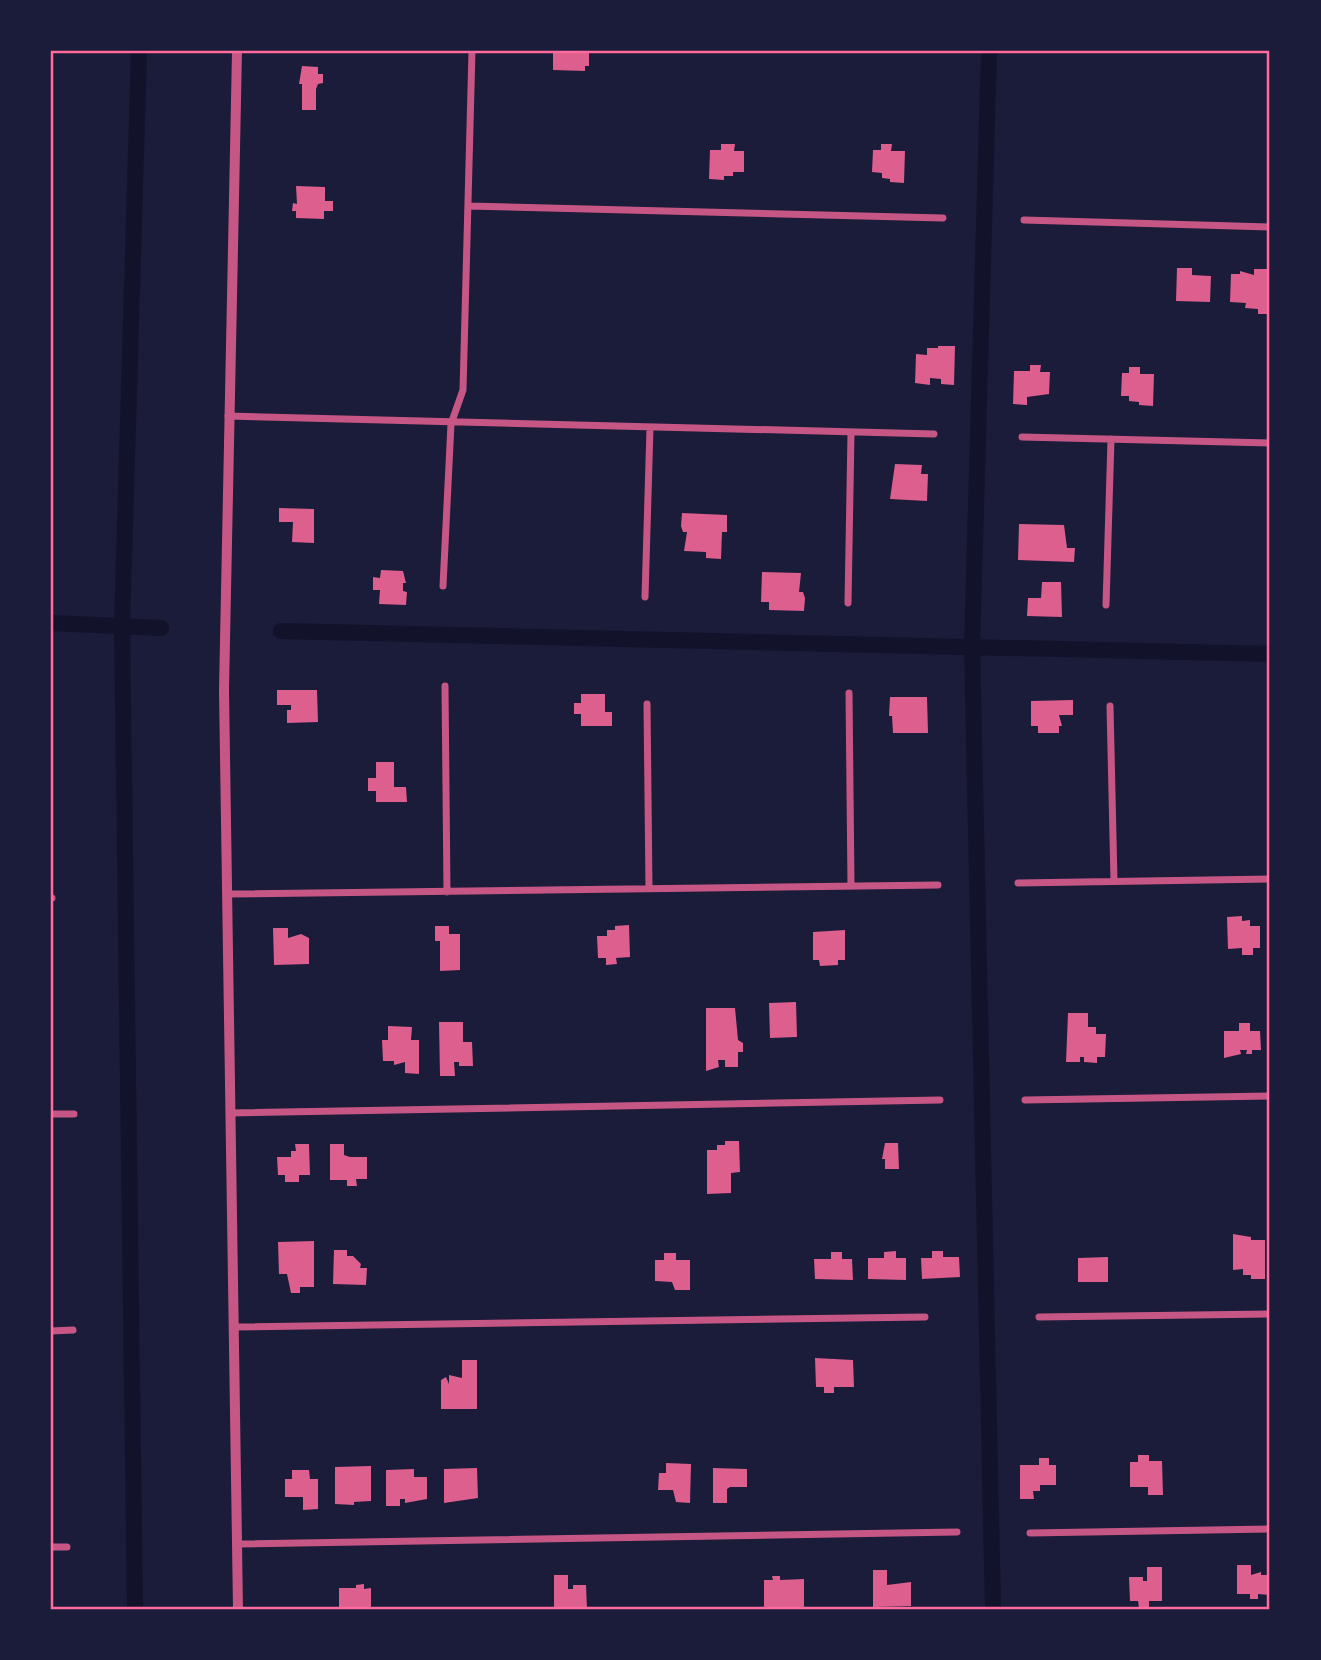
<svg xmlns="http://www.w3.org/2000/svg" width="1321" height="1660" font-family="'Noto Sans',sans-serif">
  <style>
    .lines { fill: none; stroke-linecap: round; stroke-linejoin: round }
    .canal { stroke: #12122b; stroke-width: 16 }
    .building { fill: #dd5f8e }
    .minor { stroke: #c65784; stroke-width: 7 }
    .tertiary { stroke: #c65784; stroke-width: 10 }
    .neatline { fill: none; stroke: #ff6b9d; stroke-width: 2.5 }
  </style>
  <rect width="100%" height="100%" fill="#1b1b3a"/>
  <g class="lines">
    <path class="canal" d="M 989,51 L 972,646 L 993,1609
      M 51,623 L 161,628
      M 281,631 L 1270,654
      M 135,1609 L 122,626 L 139,51"/>
  </g>
  <path class="building" d="M 553,51 L 589,51 L 589,66 L 585,66 L 585,71 L 553,70 Z
    M 302,66 L 318,67 L 318,74 L 323,74 L 323,83 L 318,84 L 316,89 L 316,110 L 302,110 L 302,84 L 299,84 Z
    M 721,144 L 735,144 L 734,151 L 744,151 L 744,172 L 733,172 L 733,176 L 724,176 L 724,180 L 709,179 L 710,150 L 721,150 Z
    M 881,144 L 892,144 L 891,151 L 905,151 L 904,183 L 890,182 L 890,179 L 882,178 L 882,173 L 872,172 L 873,150 L 881,150 Z
    M 296,186 L 325,187 L 325,201 L 333,201 L 333,211 L 324,211 L 324,219 L 296,218 L 296,211 L 292,211 L 293,203 L 297,204 Z
    M 1177,268 L 1192,268 L 1192,275 L 1211,276 L 1210,302 L 1176,301 Z
    M 1254,269 L 1268,269 L 1267,314 L 1258,314 L 1258,309 L 1245,308 L 1246,303 L 1230,302 L 1231,274 L 1240,274 L 1240,271 L 1254,275 Z
    M 938,346 L 955,346 L 954,385 L 941,384 L 941,379 L 930,378 L 930,385 L 915,383 L 916,354 L 927,355 L 927,348 L 938,348 Z
    M 1030,365 L 1041,365 L 1040,372 L 1050,372 L 1049,394 L 1027,397 L 1027,405 L 1013,404 L 1014,371 L 1030,371 Z
    M 1129,367 L 1140,367 L 1140,374 L 1154,374 L 1153,406 L 1139,405 L 1139,402 L 1129,401 L 1129,396 L 1121,396 L 1122,373 L 1129,373 Z
    M 895,464 L 922,465 L 921,474 L 928,474 L 927,501 L 890,499 Z
    M 279,508 L 314,509 L 314,543 L 292,542 L 293,522 L 279,522 Z
    M 682,513 L 727,515 L 727,532 L 722,532 L 721,559 L 706,558 L 706,552 L 684,551 L 687,532 L 683,532 L 681,526 Z
    M 1019,524 L 1064,525 L 1067,548 L 1075,548 L 1074,562 L 1018,560 Z
    M 381,570 L 403,571 L 406,583 L 403,583 L 403,591 L 407,592 L 406,605 L 379,604 L 380,590 L 373,590 L 373,577 L 380,578 Z
    M 762,572 L 801,573 L 799,592 L 803,592 L 805,598 L 804,611 L 769,610 L 769,602 L 761,602 Z
    M 1042,582 L 1061,582 L 1062,617 L 1027,616 L 1028,598 L 1041,598 Z
    M 277,690 L 317,690 L 318,722 L 287,723 L 287,710 L 291,710 L 291,705 L 277,705 Z
    M 581,694 L 605,694 L 605,712 L 612,712 L 612,726 L 581,726 L 581,714 L 574,714 L 574,703 L 581,703 Z
    M 890,697 L 927,697 L 928,733 L 893,733 L 892,716 L 889,716 Z
    M 1073,700 L 1073,715 L 1059,715 L 1062,726 L 1059,726 L 1059,733 L 1038,733 L 1038,726 L 1031,726 L 1031,701 Z
    M 376,762 L 394,762 L 394,787 L 406,787 L 407,802 L 376,802 L 376,791 L 368,791 L 368,778 L 376,778 Z
    M 1242,916 L 1242,921 L 1250,920 L 1250,926 L 1260,926 L 1260,948 L 1253,948 L 1253,955 L 1242,955 L 1242,948 L 1228,949 L 1227,917 Z
    M 629,925 L 630,957 L 616,958 L 617,964 L 606,965 L 606,958 L 598,958 L 597,936 L 607,936 L 607,930 L 615,930 L 615,926 Z
    M 435,926 L 449,926 L 449,934 L 460,934 L 460,970 L 440,971 L 440,941 L 435,941 Z
    M 273,928 L 288,928 L 288,938 L 301,934 L 309,938 L 309,964 L 274,965 Z
    M 845,930 L 845,960 L 838,960 L 838,965 L 820,966 L 819,960 L 813,960 L 813,932 Z
    M 796,1002 L 797,1037 L 770,1038 L 769,1003 Z
    M 706,1008 L 735,1008 L 738,1040 L 743,1043 L 743,1052 L 738,1052 L 738,1067 L 725,1067 L 725,1060 L 718,1060 L 719,1067 L 706,1071 Z
    M 1068,1013 L 1088,1013 L 1088,1027 L 1096,1027 L 1096,1034 L 1106,1034 L 1105,1057 L 1097,1057 L 1097,1063 L 1084,1062 L 1084,1057 L 1080,1057 L 1080,1062 L 1066,1062 Z
    M 439,1022 L 463,1022 L 463,1042 L 472,1042 L 473,1066 L 459,1066 L 459,1062 L 454,1062 L 455,1076 L 440,1076 Z
    M 1239,1023 L 1250,1023 L 1250,1031 L 1260,1031 L 1261,1050 L 1252,1050 L 1252,1054 L 1246,1054 L 1247,1050 L 1240,1050 L 1241,1054 L 1224,1058 L 1224,1031 L 1239,1031 Z
    M 388,1026 L 412,1027 L 411,1040 L 419,1040 L 419,1074 L 405,1073 L 405,1062 L 394,1065 L 394,1061 L 383,1061 L 382,1040 L 388,1040 Z
    M 725,1141 L 739,1141 L 740,1172 L 731,1173 L 731,1193 L 707,1194 L 707,1150 L 717,1150 L 717,1145 L 725,1145 Z
    M 885,1143 L 898,1143 L 899,1169 L 885,1169 L 885,1159 L 882,1159 Z
    M 295,1144 L 309,1144 L 310,1175 L 299,1175 L 299,1182 L 285,1182 L 285,1175 L 278,1175 L 277,1157 L 291,1157 L 291,1151 L 296,1151 Z
    M 330,1144 L 344,1144 L 344,1155 L 350,1157 L 367,1157 L 367,1179 L 356,1179 L 357,1186 L 347,1186 L 347,1180 L 330,1180 Z
    M 1233,1234 L 1251,1237 L 1251,1240 L 1265,1240 L 1265,1279 L 1251,1279 L 1251,1275 L 1243,1275 L 1243,1269 L 1233,1270 Z
    M 314,1241 L 314,1287 L 300,1287 L 300,1293 L 291,1293 L 287,1274 L 279,1274 L 278,1242 Z
    M 334,1250 L 347,1250 L 347,1256 L 353,1256 L 361,1264 L 360,1268 L 367,1268 L 366,1285 L 333,1284 Z
    M 896,1251 L 896,1258 L 906,1258 L 906,1280 L 868,1279 L 868,1258 L 884,1258 L 884,1252 Z
    M 932,1251 L 943,1251 L 943,1257 L 959,1257 L 960,1277 L 922,1279 L 921,1258 L 932,1258 Z
    M 831,1252 L 842,1252 L 842,1259 L 852,1259 L 853,1280 L 815,1279 L 814,1259 L 831,1259 Z
    M 664,1253 L 676,1253 L 676,1260 L 690,1260 L 690,1290 L 675,1290 L 672,1282 L 655,1281 L 655,1260 L 664,1260 Z
    M 1108,1257 L 1108,1282 L 1078,1282 L 1078,1258 Z
    M 815,1358 L 853,1360 L 854,1387 L 834,1387 L 834,1393 L 824,1393 L 824,1387 L 816,1387 Z
    M 462,1360 L 477,1360 L 477,1409 L 441,1409 L 441,1380 L 446,1377 L 449,1384 L 449,1375 L 462,1378 Z
    M 1138,1455 L 1149,1455 L 1149,1461 L 1162,1461 L 1163,1495 L 1148,1495 L 1148,1487 L 1130,1487 L 1130,1462 L 1138,1462 Z
    M 1039,1458 L 1049,1458 L 1049,1465 L 1056,1465 L 1056,1485 L 1040,1485 L 1040,1491 L 1033,1491 L 1034,1499 L 1020,1499 L 1020,1465 L 1039,1465 Z
    M 666,1463 L 691,1464 L 690,1503 L 676,1502 L 673,1490 L 658,1490 L 659,1473 L 666,1473 Z
    M 371,1466 L 371,1501 L 354,1502 L 354,1505 L 335,1504 L 335,1467 Z
    M 477,1468 L 478,1498 L 444,1503 L 444,1469 Z
    M 713,1468 L 747,1469 L 747,1487 L 730,1487 L 727,1489 L 727,1503 L 713,1503 Z
    M 414,1469 L 414,1477 L 427,1477 L 427,1499 L 405,1503 L 405,1499 L 400,1499 L 400,1506 L 386,1506 L 386,1470 Z
    M 292,1470 L 309,1470 L 310,1479 L 318,1479 L 318,1509 L 303,1510 L 303,1497 L 285,1497 L 285,1479 L 292,1479 Z
    M 1237,1565 L 1251,1565 L 1251,1575 L 1261,1572 L 1261,1575 L 1270,1575 L 1270,1595 L 1258,1594 L 1258,1599 L 1250,1599 L 1250,1594 L 1237,1594 Z
    M 1147,1567 L 1162,1567 L 1162,1601 L 1149,1601 L 1149,1608 L 1139,1608 L 1138,1601 L 1130,1601 L 1129,1577 L 1143,1577 L 1143,1581 L 1147,1581 Z
    M 873,1570 L 887,1570 L 887,1585 L 911,1582 L 911,1606 L 873,1607 Z
    M 554,1575 L 568,1575 L 568,1589 L 573,1589 L 573,1585 L 586,1585 L 587,1609 L 554,1609 Z
    M 772,1576 L 780,1576 L 780,1580 L 804,1579 L 804,1607 L 764,1609 L 764,1580 L 773,1580 Z
    M 364,1584 L 364,1589 L 371,1588 L 371,1609 L 339,1609 L 339,1588 L 356,1588 L 356,1585 Z"/>
  <g class="lines">
    <path class="minor" d="M 468,206 L 943,218
      M 1024,220 L 1270,227
      M 228,416 L 934,434
      M 1022,437 L 1270,443
      M 443,586 L 451,424 L 463,390 L 472,51
      M 645,597 L 650,428
      M 848,603 L 851,433
      M 1106,605 L 1111,439
      M 445,686 L 447,892
      M 849,693 L 851,886
      M 647,704 L 649,888
      M 1110,706 L 1114,881
      M 1018,883 L 1270,879
      M 227,894 L 938,885
      M 51,898 L 52,898
      M 1025,1100 L 1270,1096
      M 231,1113 L 940,1100
      M 51,1114 L 74,1114
      M 1039,1317 L 1270,1314
      M 233,1327 L 925,1317
      M 51,1331 L 73,1330
      M 1030,1533 L 1270,1529
      M 237,1544 L 957,1532
      M 51,1547 L 67,1547"/>
    <path class="tertiary" d="M 237,51 L 224,690 L 238,1609"/>
  </g>
  <rect width="1321" height="1660" fill="none" stroke="#1b1b3a" stroke-width="105"/>
  <rect x="52" y="52" width="1216" height="1556" class="neatline"/>
</svg>
